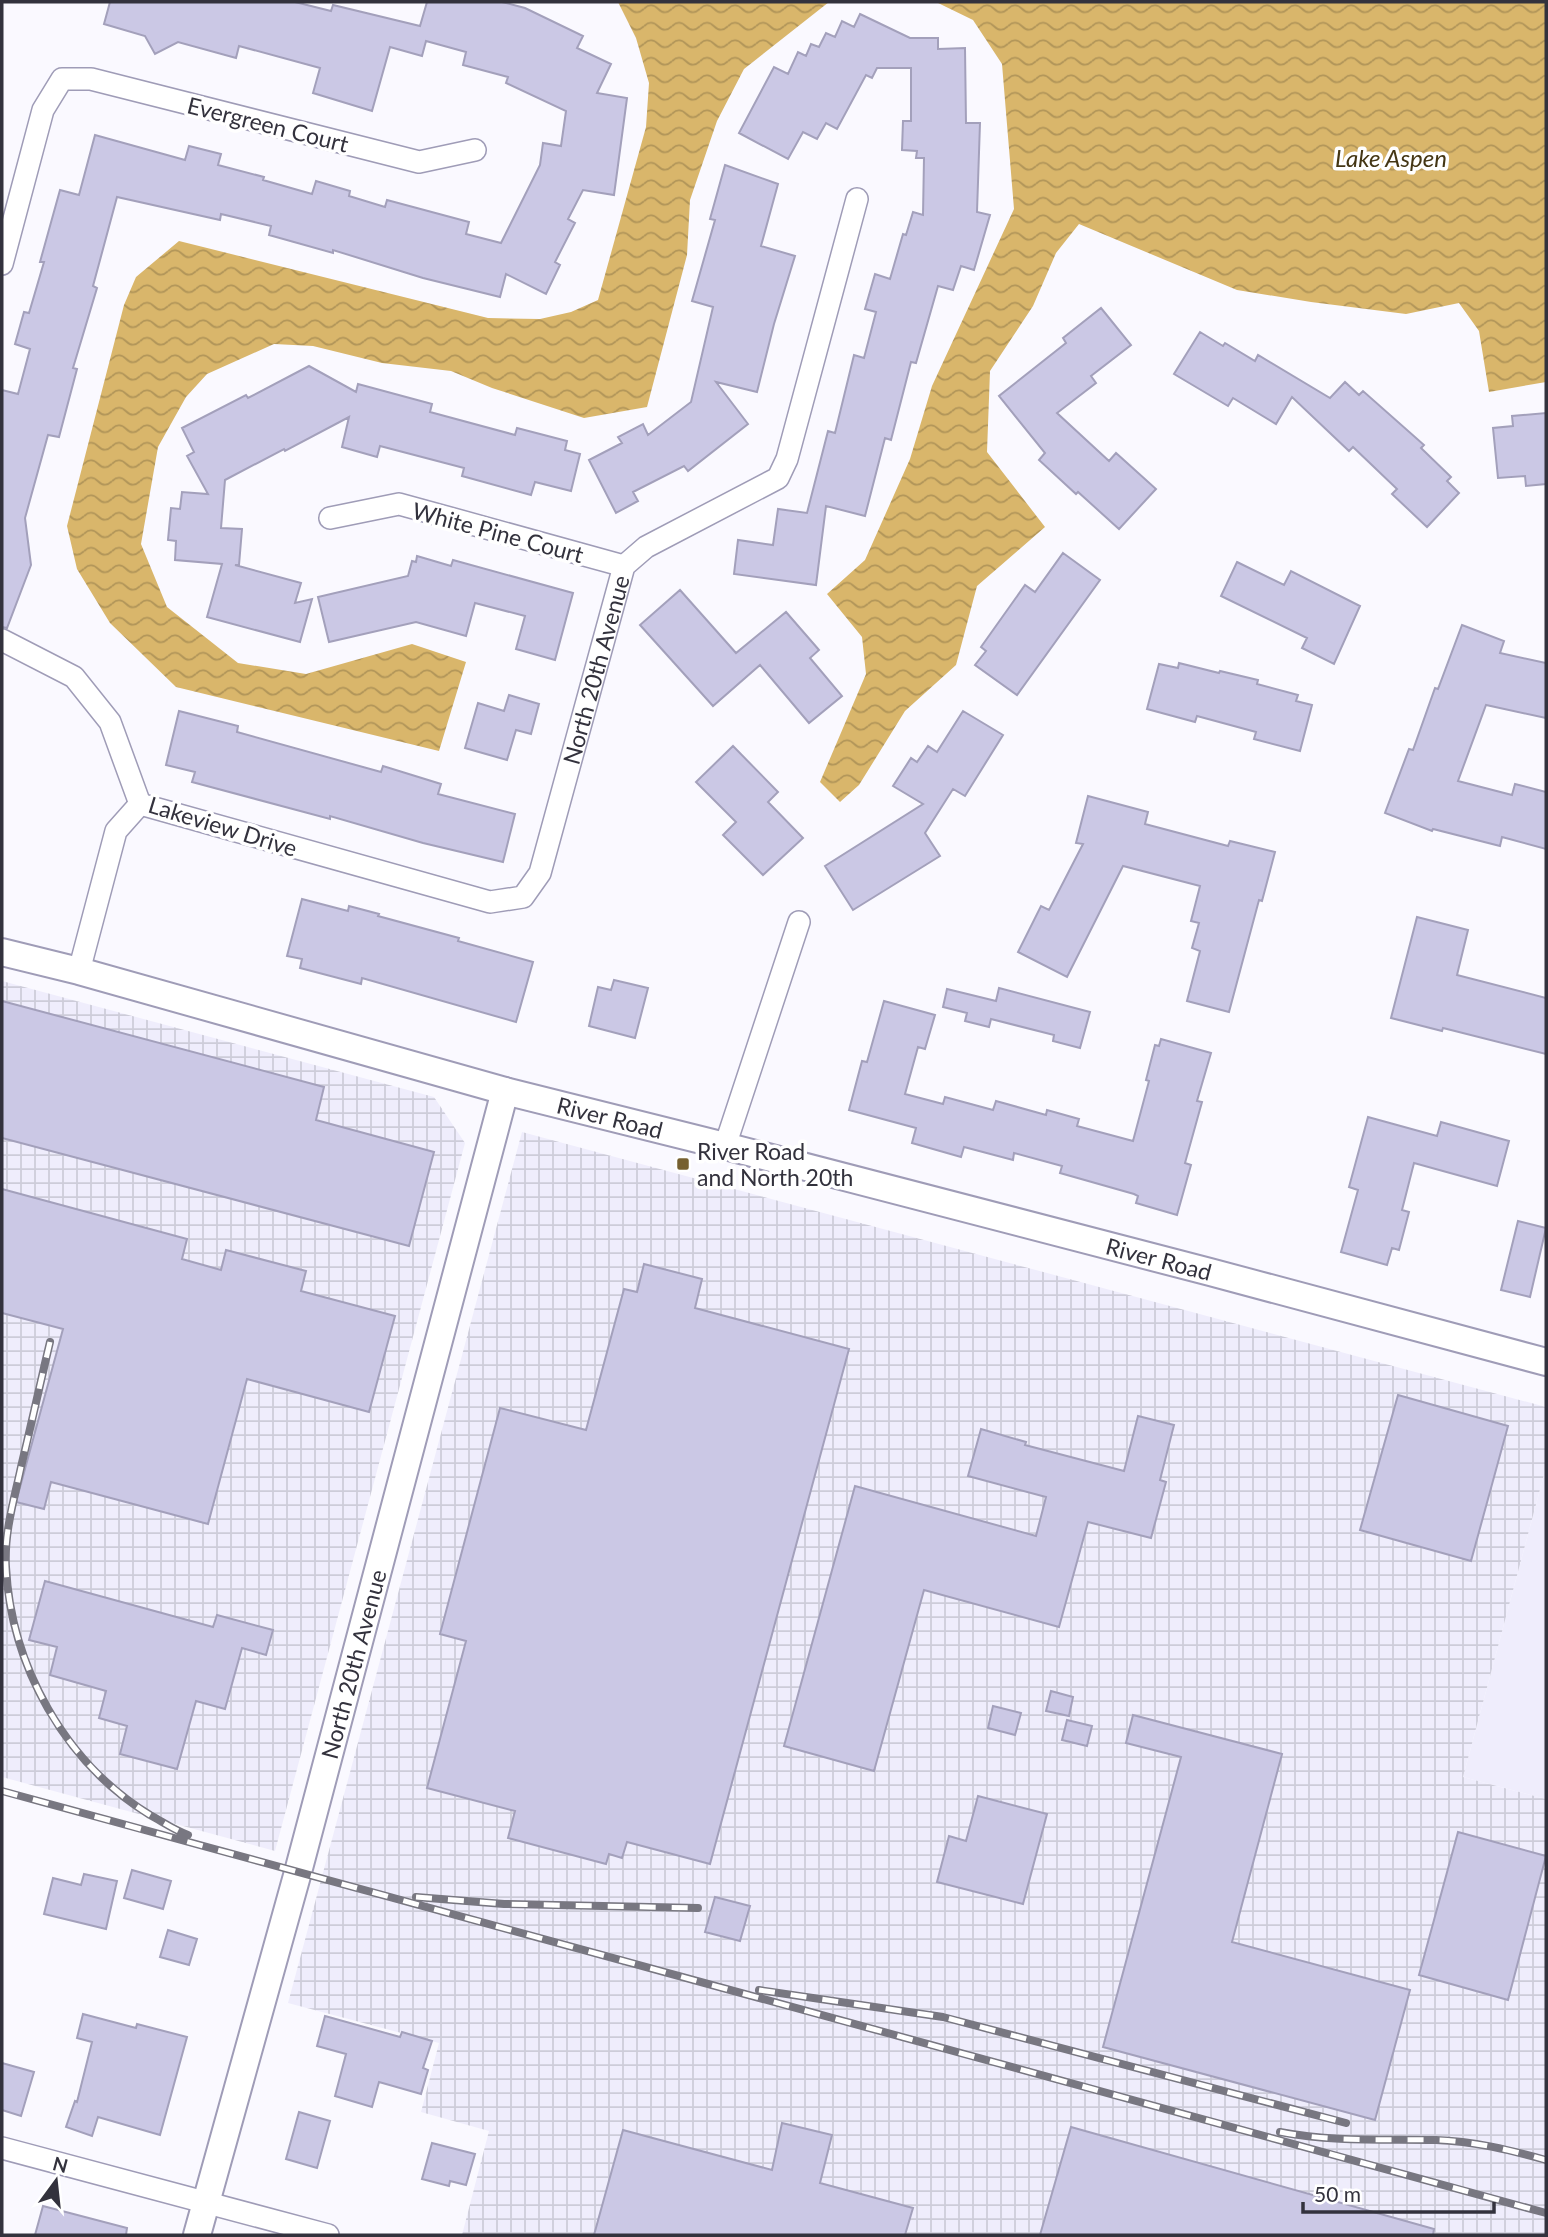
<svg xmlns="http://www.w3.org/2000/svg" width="1548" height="2237" font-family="Lato,sans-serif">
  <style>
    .built { fill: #efedfc }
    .industrial { fill: url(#industrial-grid) }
    .water { fill: url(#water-waves) }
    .building { fill: #cbc8e5; stroke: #a3a0bb; stroke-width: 2 }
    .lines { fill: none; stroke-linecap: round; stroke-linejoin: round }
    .minor-casing { stroke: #9f9cb7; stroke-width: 24 }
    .tertiary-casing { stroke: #9f9cb7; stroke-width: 30 }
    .minor { stroke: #fff; stroke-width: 21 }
    .tertiary { stroke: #fff; stroke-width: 26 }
    .rail-casing { stroke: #787781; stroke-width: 8 }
    .rail { stroke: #fff; stroke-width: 5; stroke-dasharray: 16; stroke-linecap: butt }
    .poi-dot { fill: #766030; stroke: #fff; stroke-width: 2.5 }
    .labels { text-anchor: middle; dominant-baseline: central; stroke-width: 7; stroke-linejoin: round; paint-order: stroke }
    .street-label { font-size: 23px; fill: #33323d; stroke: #fff }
    .poi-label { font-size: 23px; fill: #33323d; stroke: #fff; text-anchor: start }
    .water-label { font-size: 24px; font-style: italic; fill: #443614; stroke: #fff }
  </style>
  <defs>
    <pattern id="industrial-grid" width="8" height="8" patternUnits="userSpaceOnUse" patternTransform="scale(1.75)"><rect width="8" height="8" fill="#efedfc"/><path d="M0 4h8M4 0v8" fill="none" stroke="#cdccd9"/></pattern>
    <pattern id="water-waves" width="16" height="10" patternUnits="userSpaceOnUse" patternTransform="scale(1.75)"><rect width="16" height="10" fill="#d9b66b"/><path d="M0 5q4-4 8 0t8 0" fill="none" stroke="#b19559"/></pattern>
  </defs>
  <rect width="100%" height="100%" fill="#faf9ff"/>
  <path class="built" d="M 1546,1467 L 1546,1799 L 1463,1777 Z"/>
  <path class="industrial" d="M 2,981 L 434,1097 L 465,1143 L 275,1851 L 2,1777 Z
    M 522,1132 L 1546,1407 L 1546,1467 L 1463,1777 L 1546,1799 L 1546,2235 L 462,2235 L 489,2131 L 421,2112 L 439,2043 L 288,2003 Z"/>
  <path class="water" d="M 618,2 L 829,2 L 744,69 L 717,121 L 690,200 L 687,255 L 647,407 L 584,418 L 492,388 L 451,371 L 382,363 L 313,346 L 274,344 L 207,374 L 186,397 L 158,447 L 141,544 L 167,607 L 238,663 L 306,674 L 412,644 L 466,662 L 439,751 L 176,687 L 110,623 L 77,569 L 67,526 L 124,305 L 136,277 L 179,241 L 488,318 L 540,319 L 571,312 L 598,300 L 646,127 L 649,83 L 636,38 Z
    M 936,2 L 1546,2 L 1546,382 L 1489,392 L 1479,331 L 1459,303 L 1406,314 L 1311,302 L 1237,290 L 1079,224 L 1056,253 L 1033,306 L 990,371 L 987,452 L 1045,527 L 977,586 L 956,665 L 905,711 L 859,785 L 840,802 L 820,782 L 866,674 L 862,637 L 827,594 L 865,560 L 910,459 L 932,386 L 1014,209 L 1002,64 L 973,20 Z"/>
  <path class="building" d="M 110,2 L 295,2 L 331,11 L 333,5 L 420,26 L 427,2 L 502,2 L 525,8 L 583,36 L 577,48 L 611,64 L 597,93 L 627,98 L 614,195 L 583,190 L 568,219 L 575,223 L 555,262 L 560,265 L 546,294 L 506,274 L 500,297 L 423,278 L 333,250 L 333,253 L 269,235 L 271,226 L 221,214 L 220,220 L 117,197 L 93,286 L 97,288 L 73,368 L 77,369 L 59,437 L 48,435 L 25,518 L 31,565 L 7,628 L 2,627 L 2,390 L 18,394 L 30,349 L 15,344 L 24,312 L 29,313 L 44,262 L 40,262 L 60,190 L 79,195 L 95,135 L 185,160 L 189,146 L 221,154 L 218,165 L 264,177 L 263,180 L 312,194 L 316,181 L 350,191 L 349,196 L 385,207 L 387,200 L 469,222 L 466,234 L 501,243 L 540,165 L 543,143 L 561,146 L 566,111 L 506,83 L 508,77 L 463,65 L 466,52 L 426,41 L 422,56 L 390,47 L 372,111 L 313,93 L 320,68 L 239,46 L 236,58 L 178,42 L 155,54 L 145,36 L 104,24 Z
    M 860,14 L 910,38 L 938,38 L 938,49 L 965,48 L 966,123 L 980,123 L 977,212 L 990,215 L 974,270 L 961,266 L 953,290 L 938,286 L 916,363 L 911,362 L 891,440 L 885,438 L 865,516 L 826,506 L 816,585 L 734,574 L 738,540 L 773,545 L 778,509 L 807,513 L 828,431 L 835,433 L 854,355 L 864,358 L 876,312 L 865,309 L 875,274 L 890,279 L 903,234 L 906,235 L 913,212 L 923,215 L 924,158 L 916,158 L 917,151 L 902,150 L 903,121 L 911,121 L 911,68 L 877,68 L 872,78 L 866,75 L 837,129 L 826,123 L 817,139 L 803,132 L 788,159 L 739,133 L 774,67 L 788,74 L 798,52 L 806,56 L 811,44 L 819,47 L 826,33 L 835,37 L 842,21 L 854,27 Z
    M 725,165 L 778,184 L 761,246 L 795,256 L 774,324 L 757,392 L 716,382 L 748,424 L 688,471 L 684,466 L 633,492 L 638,501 L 616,513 L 589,460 L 622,443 L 618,437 L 643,424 L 648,435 L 691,402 L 713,307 L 692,301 L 715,220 L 710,219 Z
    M 1101,308 L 1131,345 L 1091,376 L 1096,383 L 1057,413 L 1109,461 L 1116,453 L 1156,489 L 1119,529 L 1078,492 L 1076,494 L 1039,460 L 1045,453 L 999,396 L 1066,343 L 1063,338 Z
    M 1200,332 L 1223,346 L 1225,343 L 1255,361 L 1258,355 L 1330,398 L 1345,382 L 1359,395 L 1363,391 L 1424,445 L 1421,448 L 1451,477 L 1447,481 L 1459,493 L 1427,527 L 1392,494 L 1397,489 L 1353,447 L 1349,451 L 1292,397 L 1276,424 L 1233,398 L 1228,406 L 1174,374 Z
    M 309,366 L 356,392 L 358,384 L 432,404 L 430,412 L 515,435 L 517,428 L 567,441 L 565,450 L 580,454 L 571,491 L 535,482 L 531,495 L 462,476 L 464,468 L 380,446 L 377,457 L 342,447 L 349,417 L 285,451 L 284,449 L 225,480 L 221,528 L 242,529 L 239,565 L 235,565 L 301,583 L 295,603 L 312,599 L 300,642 L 207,617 L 222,564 L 175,560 L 176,541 L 168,540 L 171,508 L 180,509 L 182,492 L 208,494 L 187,456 L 194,452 L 182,428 L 246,395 L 248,398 Z
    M 1546,413 L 1546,484 L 1526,486 L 1525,476 L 1498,478 L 1493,428 L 1513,426 L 1512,416 Z
    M 1063,553 L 1100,580 L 1017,695 L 975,665 L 986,651 L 981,647 L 1025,585 L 1035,592 Z
    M 417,556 L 451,566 L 453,560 L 573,593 L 555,660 L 516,649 L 525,616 L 475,603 L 466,636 L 416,622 L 329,642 L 318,597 L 408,576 L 412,561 L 416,562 Z
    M 1237,562 L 1284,585 L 1291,571 L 1360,606 L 1334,664 L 1302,648 L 1307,638 L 1221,596 Z
    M 680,590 L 736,653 L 786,612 L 819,650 L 810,658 L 842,696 L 809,723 L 760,665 L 713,706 L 640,625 Z
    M 1462,625 L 1504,641 L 1500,653 L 1546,663 L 1546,718 L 1486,705 L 1458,781 L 1512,795 L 1515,784 L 1546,792 L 1546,849 L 1502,837 L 1500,846 L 1433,829 L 1432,831 L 1385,813 L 1409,749 L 1413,750 L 1435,688 L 1438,689 Z
    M 1179,663 L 1219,673 L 1220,671 L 1258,680 L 1257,684 L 1298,695 L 1296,701 L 1312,705 L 1300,751 L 1254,739 L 1256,732 L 1197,716 L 1195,722 L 1147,709 L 1159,664 L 1178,668 Z
    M 509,695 L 539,704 L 531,734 L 516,730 L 507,760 L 465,748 L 478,703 L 504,711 Z
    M 179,711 L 238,726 L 237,732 L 381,772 L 383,766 L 441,784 L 438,794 L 515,814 L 503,862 L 423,843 L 330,816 L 330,819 L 192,782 L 195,772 L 166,765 Z
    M 963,711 L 1003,735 L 965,796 L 953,789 L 925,833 L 940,856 L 853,910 L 825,866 L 923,804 L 893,786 L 911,758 L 917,762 L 928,746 L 937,752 Z
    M 733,746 L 778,792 L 768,802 L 803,838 L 763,875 L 723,835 L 736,822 L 696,782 Z
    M 1088,796 L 1148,812 L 1145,824 L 1228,846 L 1230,841 L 1275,852 L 1262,901 L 1259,900 L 1229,1012 L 1187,1001 L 1200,951 L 1192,948 L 1199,923 L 1191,921 L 1200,886 L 1123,866 L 1067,977 L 1018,952 L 1041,906 L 1049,910 L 1083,844 L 1076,843 Z
    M 302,899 L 348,911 L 349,906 L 379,914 L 378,916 L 459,938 L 458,941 L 533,962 L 516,1022 L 362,978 L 361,984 L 300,968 L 302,959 L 287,956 Z
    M 1417,917 L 1468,930 L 1457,975 L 1546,998 L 1546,1054 L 1443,1028 L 1442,1031 L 1391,1018 Z
    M 614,980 L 648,988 L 635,1038 L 589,1026 L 598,987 L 611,990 Z
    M 999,988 L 1090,1012 L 1080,1048 L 1053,1041 L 1054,1035 L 991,1019 L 989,1027 L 965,1021 L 967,1013 L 943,1007 L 947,989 L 996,1001 Z
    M 2,1001 L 324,1087 L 316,1120 L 434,1152 L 409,1246 L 2,1138 Z
    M 884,1001 L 935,1015 L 925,1049 L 918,1047 L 905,1094 L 943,1104 L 945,1097 L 993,1110 L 996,1101 L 1046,1115 L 1047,1110 L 1079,1119 L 1077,1126 L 1133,1141 L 1149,1081 L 1146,1080 L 1155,1045 L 1159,1046 L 1161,1039 L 1211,1053 L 1197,1101 L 1202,1102 L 1185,1163 L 1191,1165 L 1177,1215 L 1136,1203 L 1138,1196 L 1134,1194 L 1060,1173 L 1062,1166 L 1014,1153 L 1013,1160 L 964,1147 L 961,1157 L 912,1143 L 916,1128 L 849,1110 L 862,1061 L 867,1062 Z
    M 1368,1117 L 1437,1136 L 1441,1122 L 1509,1141 L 1497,1186 L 1414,1163 L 1402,1210 L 1409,1212 L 1399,1250 L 1392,1248 L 1387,1265 L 1341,1252 L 1358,1190 L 1349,1187 Z
    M 2,1189 L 187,1239 L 182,1259 L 221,1270 L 226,1250 L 306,1271 L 301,1291 L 395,1316 L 369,1412 L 247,1379 L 208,1524 L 51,1482 L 44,1509 L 16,1502 L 63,1329 L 2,1313 Z
    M 1518,1221 L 1546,1228 L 1530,1297 L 1501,1290 Z
    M 644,1264 L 702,1279 L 695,1308 L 849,1349 L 710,1864 L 627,1842 L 622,1858 L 609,1854 L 606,1864 L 508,1838 L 515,1811 L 427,1788 L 466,1641 L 440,1634 L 500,1408 L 586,1430 L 624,1289 L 637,1292 Z
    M 1398,1395 L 1508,1426 L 1471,1561 L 1360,1530 Z
    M 1138,1416 L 1174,1425 L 1160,1480 L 1166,1482 L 1151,1538 L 1088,1522 L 1059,1627 L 924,1590 L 874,1771 L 784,1746 L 855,1486 L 1036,1536 L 1046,1497 L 968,1476 L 981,1429 L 1026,1442 L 1025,1445 L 1124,1471 Z
    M 45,1581 L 213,1627 L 217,1615 L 273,1630 L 266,1655 L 242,1648 L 225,1709 L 196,1701 L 177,1769 L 120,1754 L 127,1726 L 99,1718 L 106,1691 L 50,1675 L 57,1647 L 29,1640 Z
    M 1051,1691 L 1073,1697 L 1069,1716 L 1046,1711 Z
    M 993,1706 L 1021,1713 L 1015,1735 L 988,1728 Z
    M 1133,1715 L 1282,1754 L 1232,1942 L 1410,1990 L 1375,2120 L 1103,2047 L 1181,1757 L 1126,1743 Z
    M 1067,1720 L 1092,1726 L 1087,1746 L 1062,1740 Z
    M 978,1796 L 1047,1814 L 1023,1904 L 937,1882 L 949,1836 L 966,1841 Z
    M 1458,1832 L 1546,1856 L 1508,2000 L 1419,1975 Z
    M 132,1870 L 171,1881 L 163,1909 L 124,1898 Z
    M 84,1874 L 117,1881 L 106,1929 L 44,1914 L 53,1878 L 81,1885 Z
    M 715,1897 L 750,1906 L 740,1941 L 705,1932 Z
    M 168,1930 L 197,1939 L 189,1965 L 160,1957 Z
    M 83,2014 L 136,2028 L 137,2024 L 187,2037 L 160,2135 L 98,2117 L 92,2136 L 66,2127 L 75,2101 L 77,2102 L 92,2042 L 77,2038 Z
    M 325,2016 L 400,2037 L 402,2032 L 432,2041 L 423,2068 L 428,2070 L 421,2094 L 379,2082 L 372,2107 L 335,2096 L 346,2054 L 317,2046 Z
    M 2,2063 L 34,2072 L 21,2116 L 2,2110 Z
    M 299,2112 L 330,2121 L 317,2168 L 286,2159 Z
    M 782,2123 L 832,2135 L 820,2183 L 913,2208 L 905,2235 L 594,2235 L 623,2130 L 772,2170 Z
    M 1071,2127 L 1434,2229 L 1433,2235 L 1040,2235 Z
    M 432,2143 L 475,2154 L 466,2185 L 450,2181 L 449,2186 L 422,2179 Z
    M 43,2206 L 127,2228 L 126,2235 L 35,2235 Z"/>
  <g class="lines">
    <g class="minor-casing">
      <g id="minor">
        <path d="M 2,264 L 43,110 L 62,79 L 91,79 L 419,162 L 475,150"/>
        <path d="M 330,518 L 399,504 L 624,566"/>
        <path id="s1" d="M 2,640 L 74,677 L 110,722 L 140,804 L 490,902 L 523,897 L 540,873 L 624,566 L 646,547 L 778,478 L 787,459 L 857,199"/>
        <path d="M 79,971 L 116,831 L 140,804"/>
        <path d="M 725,1146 L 799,922"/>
        <path d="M 2,2148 L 328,2235"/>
      </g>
    </g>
    <g class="tertiary-casing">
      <g id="tertiary">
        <path id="s2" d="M 2,952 L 79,971 L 505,1091 L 725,1146 L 1210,1272 L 1546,1362"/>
        <path id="s3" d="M 197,2235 L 298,1872 L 505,1091"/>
      </g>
    </g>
    <use href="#minor" class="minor"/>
    <use href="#tertiary" class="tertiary"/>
    <g class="rail-casing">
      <path id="rail" d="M 50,1342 C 40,1384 31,1426 21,1467 C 14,1500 4,1533 6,1567 C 11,1666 65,1763 150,1815 C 163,1822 174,1830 188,1835
        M 2,1791 L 1546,2213
        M 416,1897 L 504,1904 L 698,1908
        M 759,1990 L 943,2017 L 1346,2123
        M 1280,2132 C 1332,2142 1384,2139 1436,2140 C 1473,2141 1510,2150 1546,2160"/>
    </g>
    <use href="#rail" class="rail"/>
  </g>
  <rect class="poi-dot" x="676" y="1157" width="14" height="14" rx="3.5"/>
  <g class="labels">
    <g class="street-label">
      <text transform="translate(268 124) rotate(14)">Evergreen Court</text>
      <text transform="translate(498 532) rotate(15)">White Pine Court</text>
      <text stroke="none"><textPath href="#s1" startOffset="863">North 20th Avenue</textPath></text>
      <text transform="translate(223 826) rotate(17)">Lakeview Drive</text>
      <text stroke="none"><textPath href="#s2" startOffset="630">River Road</textPath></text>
      <text stroke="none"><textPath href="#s2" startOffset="1197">River Road</textPath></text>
      <text stroke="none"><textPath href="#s3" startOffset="592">North 20th Avenue</textPath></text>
    </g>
    <g class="poi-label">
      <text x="697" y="1151">River Road<tspan x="697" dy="26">and North 20th</tspan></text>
    </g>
    <g class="water-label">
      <text x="1391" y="157">Lake Aspen</text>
    </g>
  </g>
  <rect width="1548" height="2237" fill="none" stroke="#33323d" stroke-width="7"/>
  <g transform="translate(56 2181) rotate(15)" stroke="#ffffff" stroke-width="5" paint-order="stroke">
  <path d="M0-5L12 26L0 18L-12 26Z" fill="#33323d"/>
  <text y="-10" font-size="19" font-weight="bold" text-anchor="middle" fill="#33323d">N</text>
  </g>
  <path d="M1303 2202v10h191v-10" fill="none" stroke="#33323d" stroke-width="3.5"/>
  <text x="1314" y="2202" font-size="21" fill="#33323d" stroke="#ffffff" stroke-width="5" paint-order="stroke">50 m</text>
</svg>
